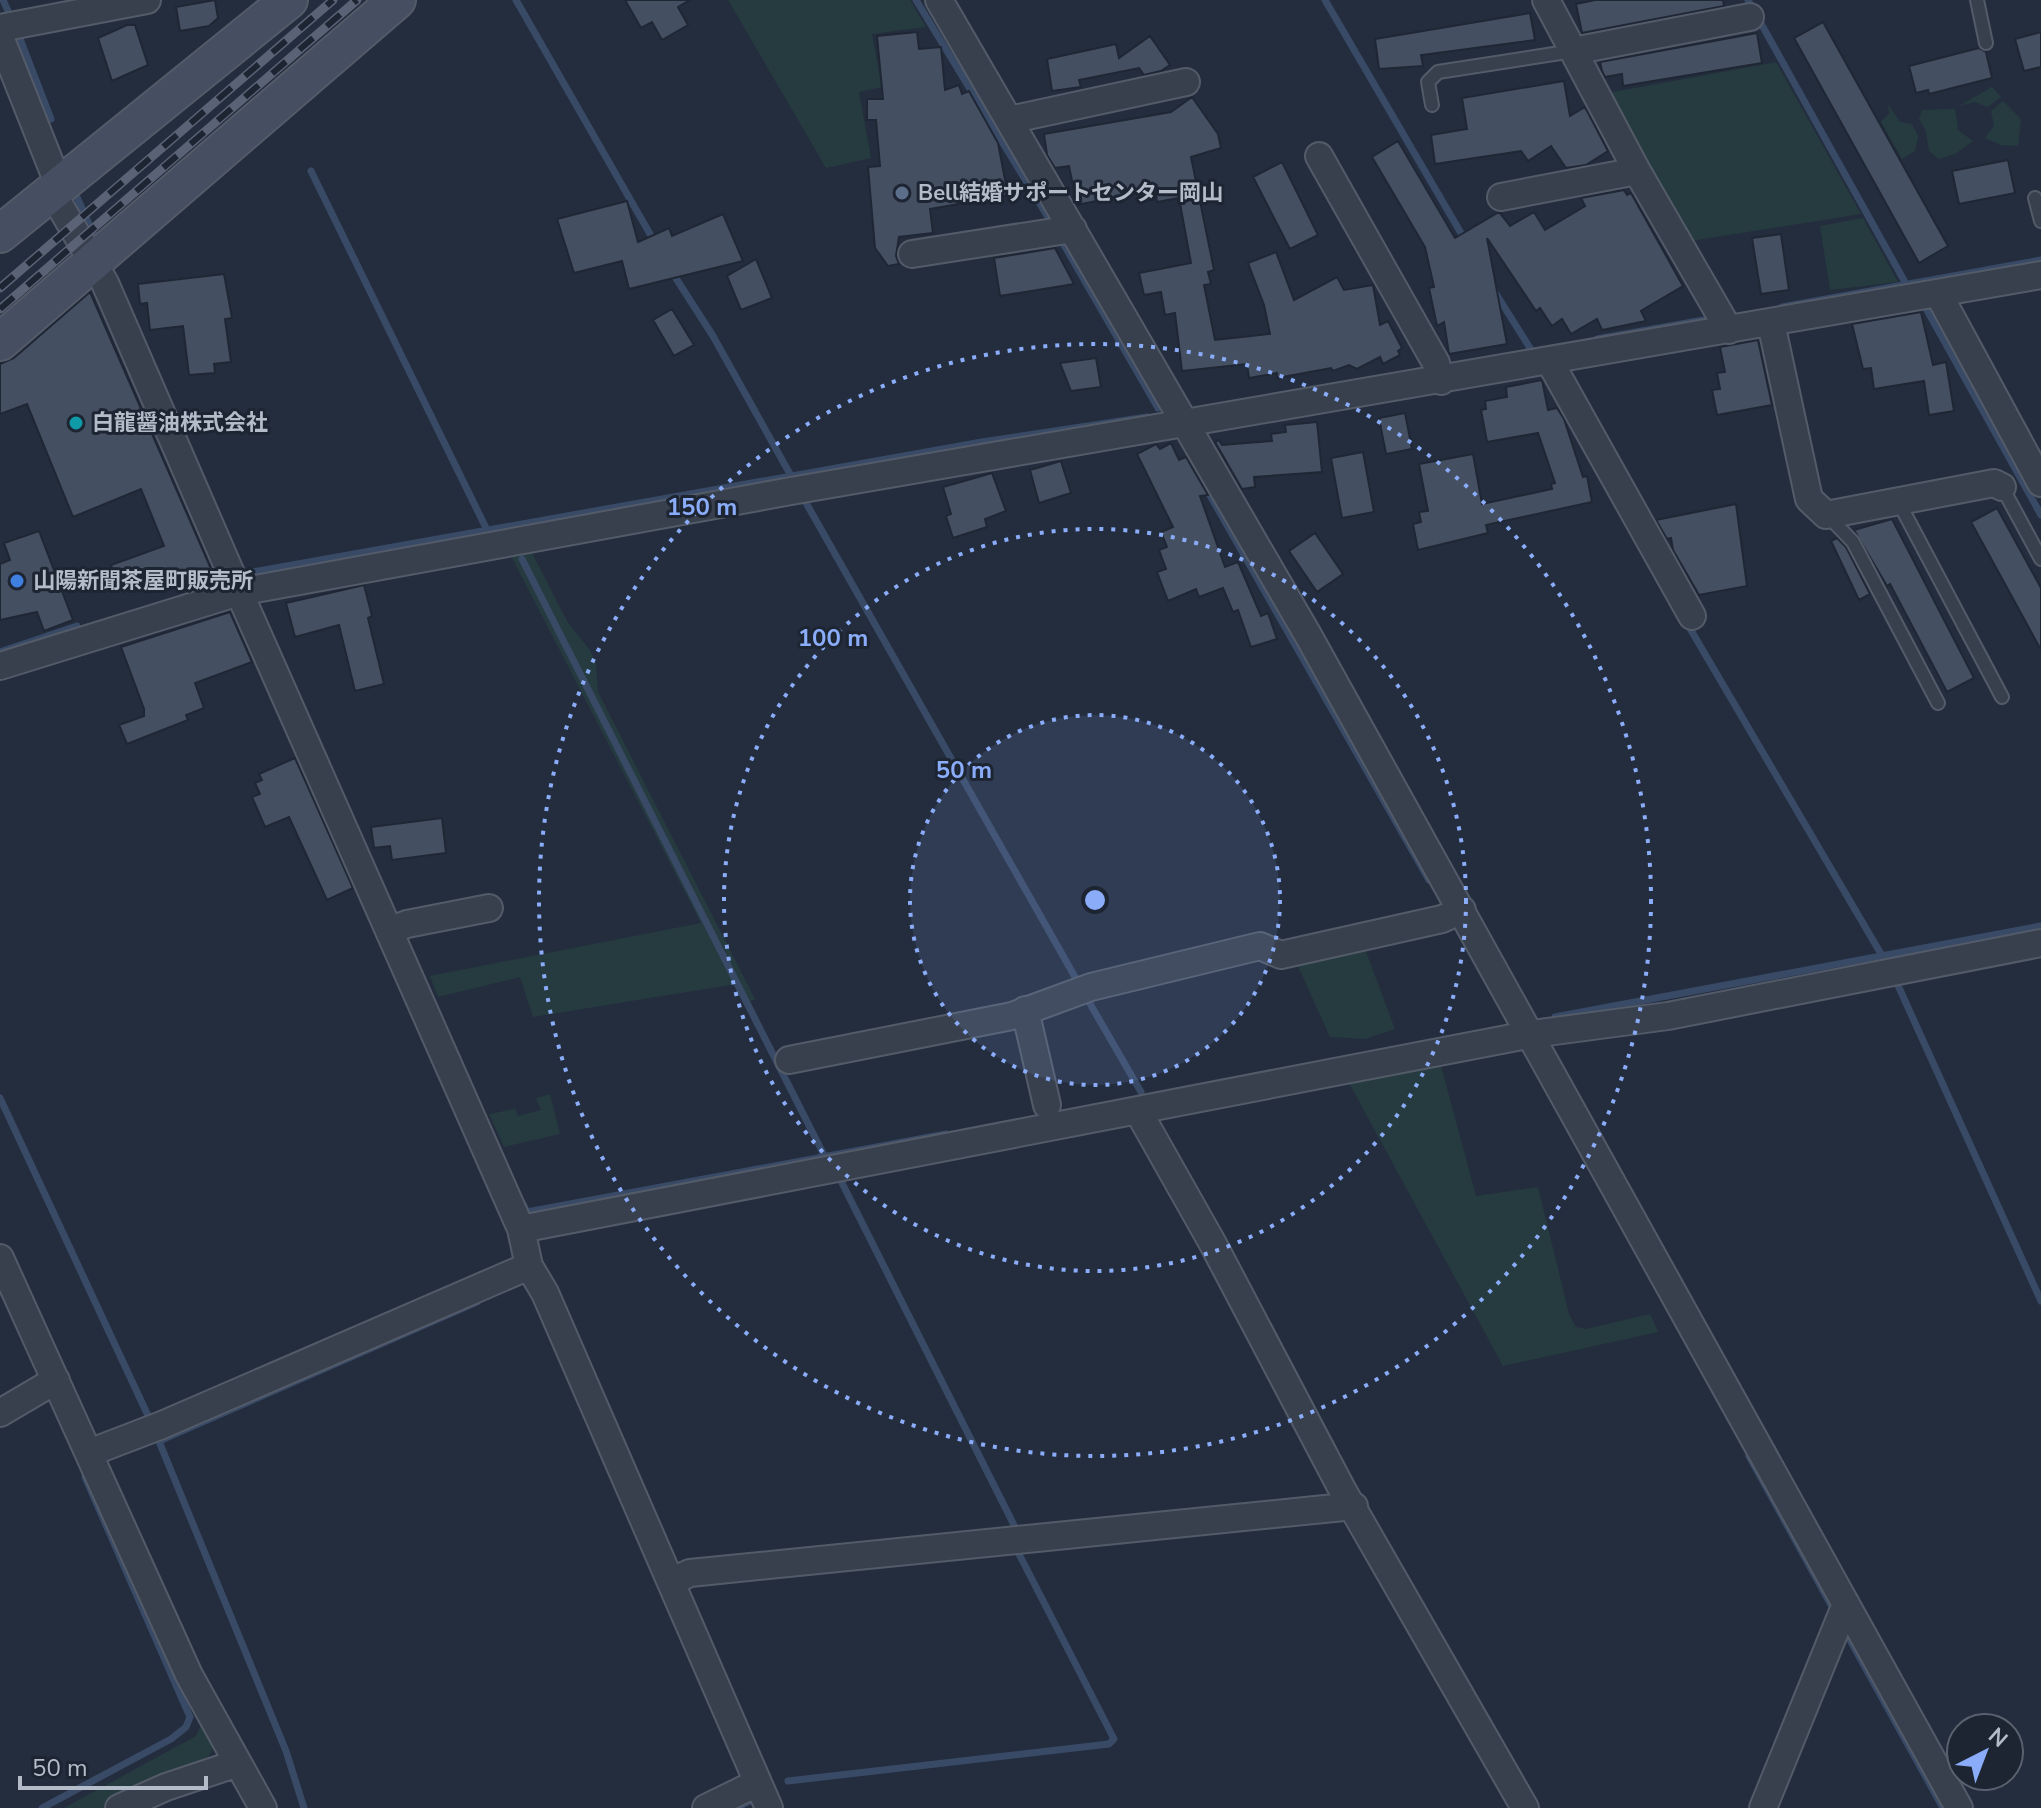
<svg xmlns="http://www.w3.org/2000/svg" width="2041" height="1808" font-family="'Nunito Sans','Noto Sans JP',sans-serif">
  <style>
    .green { fill: #263b3f }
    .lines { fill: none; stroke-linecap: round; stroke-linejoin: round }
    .stream { stroke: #394a67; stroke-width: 7 }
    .building { fill: #454f62; stroke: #1f2735; stroke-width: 2 }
    .lane-casing { stroke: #535b69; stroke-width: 16 }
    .street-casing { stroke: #535b69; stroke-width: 30 }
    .secondary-casing { stroke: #535b69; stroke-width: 40 }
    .lane { stroke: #38404e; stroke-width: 12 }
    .street { stroke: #38404e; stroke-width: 26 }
    .secondary { stroke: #464e61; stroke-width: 36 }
    .rail-casing { stroke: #5a6375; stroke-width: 9 }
    .rail { stroke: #1d2533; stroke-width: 6; stroke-dasharray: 18; stroke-linecap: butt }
    .ring { fill: none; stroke: #8aacf9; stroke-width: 4; stroke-dasharray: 4 8 }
    .service-dot { fill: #5c6f8a; stroke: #1d2533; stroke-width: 3 }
    .culture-dot { fill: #0f9aa8; stroke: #1d2533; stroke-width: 3 }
    .shop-dot { fill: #3f7fe0; stroke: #1d2533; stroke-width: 3 }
    .labels { text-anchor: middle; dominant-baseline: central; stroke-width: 6; stroke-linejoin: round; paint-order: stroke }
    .poi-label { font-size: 22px; font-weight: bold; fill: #b4bbc9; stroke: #1d2533; text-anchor: start }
    .centre { fill: #8aacf9; stroke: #1d2533; stroke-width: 4 }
    .ring-label { font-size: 24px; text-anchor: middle; font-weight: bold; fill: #8aacf9; stroke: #1d2533; stroke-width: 6; stroke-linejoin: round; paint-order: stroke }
  </style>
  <rect width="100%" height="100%" fill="#242d3e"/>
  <path class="green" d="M 728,0 L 910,0 L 926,27 L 872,34 L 882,87 L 859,92 L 871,158 L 826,168 Z
    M 1776,62 L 1861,214 L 1691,241 L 1608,93 Z
    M 1992,87 L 2001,97 L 1988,107 L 1974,102 L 1959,106 Z
    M 2003,101 L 2021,119 L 2018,146 L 2001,145 L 1985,138 L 1994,126 L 1991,111 Z
    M 1888,104 L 1900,122 L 1912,124 L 1918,136 L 1915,151 L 1902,159 L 1881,122 L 1889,114 Z
    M 1955,109 L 1958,130 L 1973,141 L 1955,154 L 1939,159 L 1929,151 L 1926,131 L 1919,119 L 1922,110 Z
    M 1863,218 L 1898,282 L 1830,290 L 1820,226 Z
    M 530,549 L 568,623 L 590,650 L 596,664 L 598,692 L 755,999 L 746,1003 L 736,984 L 533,1017 L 520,977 L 438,997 L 430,976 L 701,923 L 509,552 Z
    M 1365,949 L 1395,1029 L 1365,1039 L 1330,1037 L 1297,964 Z
    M 1440,1062 L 1476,1196 L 1538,1187 L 1569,1314 L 1576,1327 L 1586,1329 L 1650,1314 L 1658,1332 L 1503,1366 L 1348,1081 Z
    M 550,1094 L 560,1134 L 504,1147 L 489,1114 L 515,1109 L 518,1116 L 541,1110 L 536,1098 Z
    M 199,1712 L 215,1742 L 209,1756 L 104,1808 L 64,1808 L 196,1736 L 200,1727 Z"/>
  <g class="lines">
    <path class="stream" d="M 3,0 L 12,20
      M 516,0 L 654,241
      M 916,0 L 1054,227
      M 1325,0 L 1465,240
      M 1748,0 L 1906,284
      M 17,31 L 51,119
      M 311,171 L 487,530
      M 76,195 L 97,242
      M 1060,238 L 1158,408
      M 670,269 L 713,336 L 795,483
      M 1493,289 L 1535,356
      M 1923,303 L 2041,515
      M 1782,307 L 2041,260
      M 1597,339 L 1715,318
      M 1203,483 L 1429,880
      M 801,494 L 1079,984
      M 522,559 L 824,1155
      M 241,574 L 982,442 L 1147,417
      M 1685,620 L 1884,959
      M 0,652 L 77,626
      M 1896,981 L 2041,1301
      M 1085,995 L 1141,1092
      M 1555,1017 L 2041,926
      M 0,1098 L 151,1422
      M 839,1177 L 1018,1533
      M 523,1204 L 527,1212 L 946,1134
      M 156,1434 L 286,1751 L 304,1808
      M 159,1441 L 477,1302
      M 1749,1456 L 1831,1605
      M 1845,1631 L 1943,1808
      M 788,1781 L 1109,1744 L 1114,1739 L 1018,1552
      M 42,1808 L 171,1739 L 186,1727 L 190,1717 L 85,1477
      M 736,1808 L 758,1797"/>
  </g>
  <path class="building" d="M 215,0 L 218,18 L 209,26 L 180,31 L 176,7 Z
    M 625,0 L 690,0 L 678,7 L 688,25 L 662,40 L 652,22 L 641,28 Z
    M 1595,0 L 1723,0 L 1724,6 L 1582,33 L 1576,4 Z
    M 1530,13 L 1535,40 L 1421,55 L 1423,66 L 1379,69 L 1375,39 Z
    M 1823,22 L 1948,246 L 1919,263 L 1794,38 Z
    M 127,25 L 135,25 L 148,65 L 112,81 L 98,38 Z
    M 917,32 L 919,49 L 941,47 L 945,90 L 959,85 L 962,94 L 969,91 L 998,143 L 1008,195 L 930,209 L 933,233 L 899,237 L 896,256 L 899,264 L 888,266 L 875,248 L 868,167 L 880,166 L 876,120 L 867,120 L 867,99 L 883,99 L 877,36 Z
    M 2041,32 L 2041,67 L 2024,71 L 2015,39 Z
    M 1757,33 L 1762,63 L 1623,86 L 1622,74 L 1605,77 L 1602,71 L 1600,62 Z
    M 1150,36 L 1170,65 L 1161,71 L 1144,75 L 1139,68 L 1079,80 L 1081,87 L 1052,91 L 1047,59 L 1116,44 L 1119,58 Z
    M 1979,48 L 1986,52 L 1992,78 L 1929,94 L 1928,90 L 1916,93 L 1909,66 Z
    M 1564,81 L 1570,116 L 1585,107 L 1608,151 L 1586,165 L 1566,168 L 1551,146 L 1528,161 L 1521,151 L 1435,164 L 1431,135 L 1467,129 L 1462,98 Z
    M 1192,97 L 1218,134 L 1221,148 L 1191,157 L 1214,270 L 1208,272 L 1211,284 L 1204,285 L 1215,340 L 1270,334 L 1264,305 L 1248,263 L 1276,252 L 1294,300 L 1337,277 L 1344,290 L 1373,285 L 1380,325 L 1388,321 L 1402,348 L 1398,351 L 1400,355 L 1383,364 L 1380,357 L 1357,369 L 1349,365 L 1333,371 L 1331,368 L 1277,378 L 1277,373 L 1249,378 L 1247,364 L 1182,371 L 1175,313 L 1165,315 L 1161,292 L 1144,295 L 1139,273 L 1191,263 L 1179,198 L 1157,202 L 1155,189 L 1077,205 L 1069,166 L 1055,168 L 1047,155 L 1044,134 L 1171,112 Z
    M 1398,141 L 1455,238 L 1499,212 L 1510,226 L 1534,212 L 1545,230 L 1585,206 L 1581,198 L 1624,190 L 1627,195 L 1631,193 L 1683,286 L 1641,311 L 1646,321 L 1602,330 L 1597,319 L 1571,334 L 1562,319 L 1552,326 L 1540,308 L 1536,311 L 1487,238 L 1507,344 L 1449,354 L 1444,322 L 1437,326 L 1429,288 L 1434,287 L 1425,247 L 1372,157 Z
    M 2008,160 L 2015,193 L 1959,204 L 1952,171 Z
    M 1282,162 L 1318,235 L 1290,249 L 1253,177 Z
    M 627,201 L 638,242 L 669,228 L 672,236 L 723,214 L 743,261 L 629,289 L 622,261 L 574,273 L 557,219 Z
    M 1781,234 L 1789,290 L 1761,294 L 1752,238 Z
    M 1055,248 L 1074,284 L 1000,296 L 994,258 Z
    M 756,259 L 772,298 L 741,310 L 727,276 Z
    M 224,274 L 232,318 L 225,319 L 231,362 L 214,364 L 215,373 L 189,375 L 183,326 L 150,330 L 147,303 L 140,304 L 138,284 Z
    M 90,292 L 212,571 L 165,589 L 160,575 L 119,589 L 111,565 L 164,546 L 141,489 L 73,517 L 27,404 L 0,414 L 0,364 L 14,358 Z
    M 672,309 L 694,345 L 674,356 L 653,320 Z
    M 1921,312 L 1933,365 L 1946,362 L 1954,411 L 1929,415 L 1924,381 L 1874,389 L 1871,368 L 1863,369 L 1852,324 Z
    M 1758,340 L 1772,405 L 1717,415 L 1712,390 L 1720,389 L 1717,373 L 1725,372 L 1720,347 Z
    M 1096,358 L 1101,387 L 1071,391 L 1060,363 Z
    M 1542,380 L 1548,410 L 1557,408 L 1564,419 L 1583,477 L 1587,476 L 1592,502 L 1486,525 L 1488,533 L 1418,550 L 1413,524 L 1421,522 L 1419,512 L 1428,511 L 1419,464 L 1473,454 L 1482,504 L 1552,489 L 1551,484 L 1555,483 L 1538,433 L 1487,442 L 1481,410 L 1486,409 L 1485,401 L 1507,397 L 1506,387 Z
    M 1405,413 L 1412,449 L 1386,454 L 1379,418 Z
    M 1317,422 L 1322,472 L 1254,477 L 1255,487 L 1242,489 L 1215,442 L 1219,440 L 1222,445 L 1272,441 L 1271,434 L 1286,432 L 1285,425 Z
    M 1171,443 L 1179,460 L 1186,457 L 1208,495 L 1200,496 L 1225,567 L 1238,562 L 1261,616 L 1268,613 L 1277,639 L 1251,647 L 1238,610 L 1233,612 L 1223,588 L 1199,597 L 1196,589 L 1168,601 L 1157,572 L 1166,569 L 1159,550 L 1167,547 L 1161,532 L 1173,527 L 1137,454 L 1156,444 L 1160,449 Z
    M 1363,452 L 1374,512 L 1342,518 L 1331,458 Z
    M 1061,461 L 1071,493 L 1039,503 L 1030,470 Z
    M 992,473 L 1006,511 L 985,519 L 987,527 L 953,538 L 946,516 L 951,514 L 943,487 Z
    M 1736,504 L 1747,586 L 1699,595 L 1673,550 L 1671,538 L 1667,539 L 1656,520 Z
    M 1997,508 L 2041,588 L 2041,650 L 1971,522 Z
    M 1892,519 L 1974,678 L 1947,692 L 1890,584 L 1887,586 L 1854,530 Z
    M 39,531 L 73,620 L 44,631 L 37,612 L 0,620 L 0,564 L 10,560 L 4,543 Z
    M 1315,533 L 1343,574 L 1317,592 L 1289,551 Z
    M 1837,538 L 1846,547 L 1870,594 L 1859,600 L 1831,541 Z
    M 364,585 L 372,616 L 368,618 L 384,684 L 355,691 L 339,625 L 295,637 L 286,603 Z
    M 230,612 L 252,662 L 195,683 L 204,708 L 186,715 L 188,720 L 127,744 L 119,725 L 144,716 L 144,709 L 121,647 Z
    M 295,758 L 353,888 L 327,900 L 289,817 L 265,827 L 252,797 L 260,794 L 255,783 L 262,780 L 259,774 Z
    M 442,818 L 446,853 L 392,860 L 390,846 L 374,848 L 371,827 Z"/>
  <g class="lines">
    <g class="lane-casing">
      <path id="lane" d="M 1977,0 L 1986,43
        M 1432,105 L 1428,82 L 1438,72 L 1573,51
        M 2035,198 L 2041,221
        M 2002,487 L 2041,559
        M 1898,501 L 2002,697
        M 1829,517 L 1853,542 L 1938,703"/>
    </g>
    <g class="street-casing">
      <path id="street" d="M 939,0 L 1308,635 L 1959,1808
        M 1546,0 L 1637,171 L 1729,330
        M 0,28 L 147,0
        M 0,37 L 60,188
        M 1573,51 L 1750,17
        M 1009,120 L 1186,82
        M 1319,156 L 1436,363 L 1441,381
        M 1501,197 L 1637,171
        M 912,254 L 1073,229
        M 1938,293 L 2041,483
        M 1771,323 L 1809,499 L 1826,515 L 1994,483 L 2002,487
        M 1550,362 L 1692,616
        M 0,666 L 239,592 L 105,283 L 53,194
        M 389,931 L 407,924 L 489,908
        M 1025,1010 L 1047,1105
        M 789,1060 L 1012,1016 L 1091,987 L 1260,946 L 1281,955 L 1442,919 L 1462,910
        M 1138,1111 L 1213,1244 L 1343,1491 L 1525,1808
        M 521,1229 L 1532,1034 L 1668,1016 L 2041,943
        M 0,1258 L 189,1675 L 263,1808
        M 0,1413 L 56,1380
        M 89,1453 L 162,1425 L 529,1266
        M 672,1581 L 690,1573 L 1354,1506
        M 119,1808 L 166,1787 L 238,1763
        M 706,1808 L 757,1783
        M 769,1808 L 545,1293 L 529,1266 L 521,1229 L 239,592 L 791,491 L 2041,275
        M 1763,1808 L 1846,1604"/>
    </g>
    <g class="secondary-casing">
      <path id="secondary" d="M 0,234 L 289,0
        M 0,342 L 397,0"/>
    </g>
    <use href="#lane" class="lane"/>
    <use href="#street" class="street"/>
    <use href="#secondary" class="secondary"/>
    <g class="rail-casing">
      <path id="rail" d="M 0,288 L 333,0
        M 0,309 L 357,0"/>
    </g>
    <use href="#rail" class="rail"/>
  </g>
  <circle cx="1095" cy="900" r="185" fill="#8aacf9" fill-opacity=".12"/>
  <g class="ring">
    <circle cx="1095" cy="900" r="185"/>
    <circle cx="1095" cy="900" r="371"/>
    <circle cx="1095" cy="900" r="556"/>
  </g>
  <circle class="service-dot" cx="902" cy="193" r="8"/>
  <circle class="culture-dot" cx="76" cy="423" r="8"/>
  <circle class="shop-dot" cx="17" cy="581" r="8"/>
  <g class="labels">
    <g class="poi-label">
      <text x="918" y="193">Bell結婚サポートセンター岡山</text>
      <text x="92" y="423">白龍醤油株式会社</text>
      <text x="33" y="581">山陽新聞茶屋町販売所</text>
    </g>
  </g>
  <circle cx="1095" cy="900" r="12" class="centre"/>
  <g class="ring-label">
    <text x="702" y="515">150 m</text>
    <text x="833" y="646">100 m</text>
    <text x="964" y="778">50 m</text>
  </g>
  <g transform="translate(1985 1752) rotate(42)"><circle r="38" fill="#1d2533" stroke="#59616f" stroke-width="2"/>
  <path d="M0-6L14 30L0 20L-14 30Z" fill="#8aacf9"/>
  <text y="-12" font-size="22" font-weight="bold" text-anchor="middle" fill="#b4bbc9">N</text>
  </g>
  <path d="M20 1776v12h186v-12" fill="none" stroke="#b4bbc9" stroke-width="4"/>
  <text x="32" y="1776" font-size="24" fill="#b4bbc9" stroke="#1d2533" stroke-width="6" paint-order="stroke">50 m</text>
</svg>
